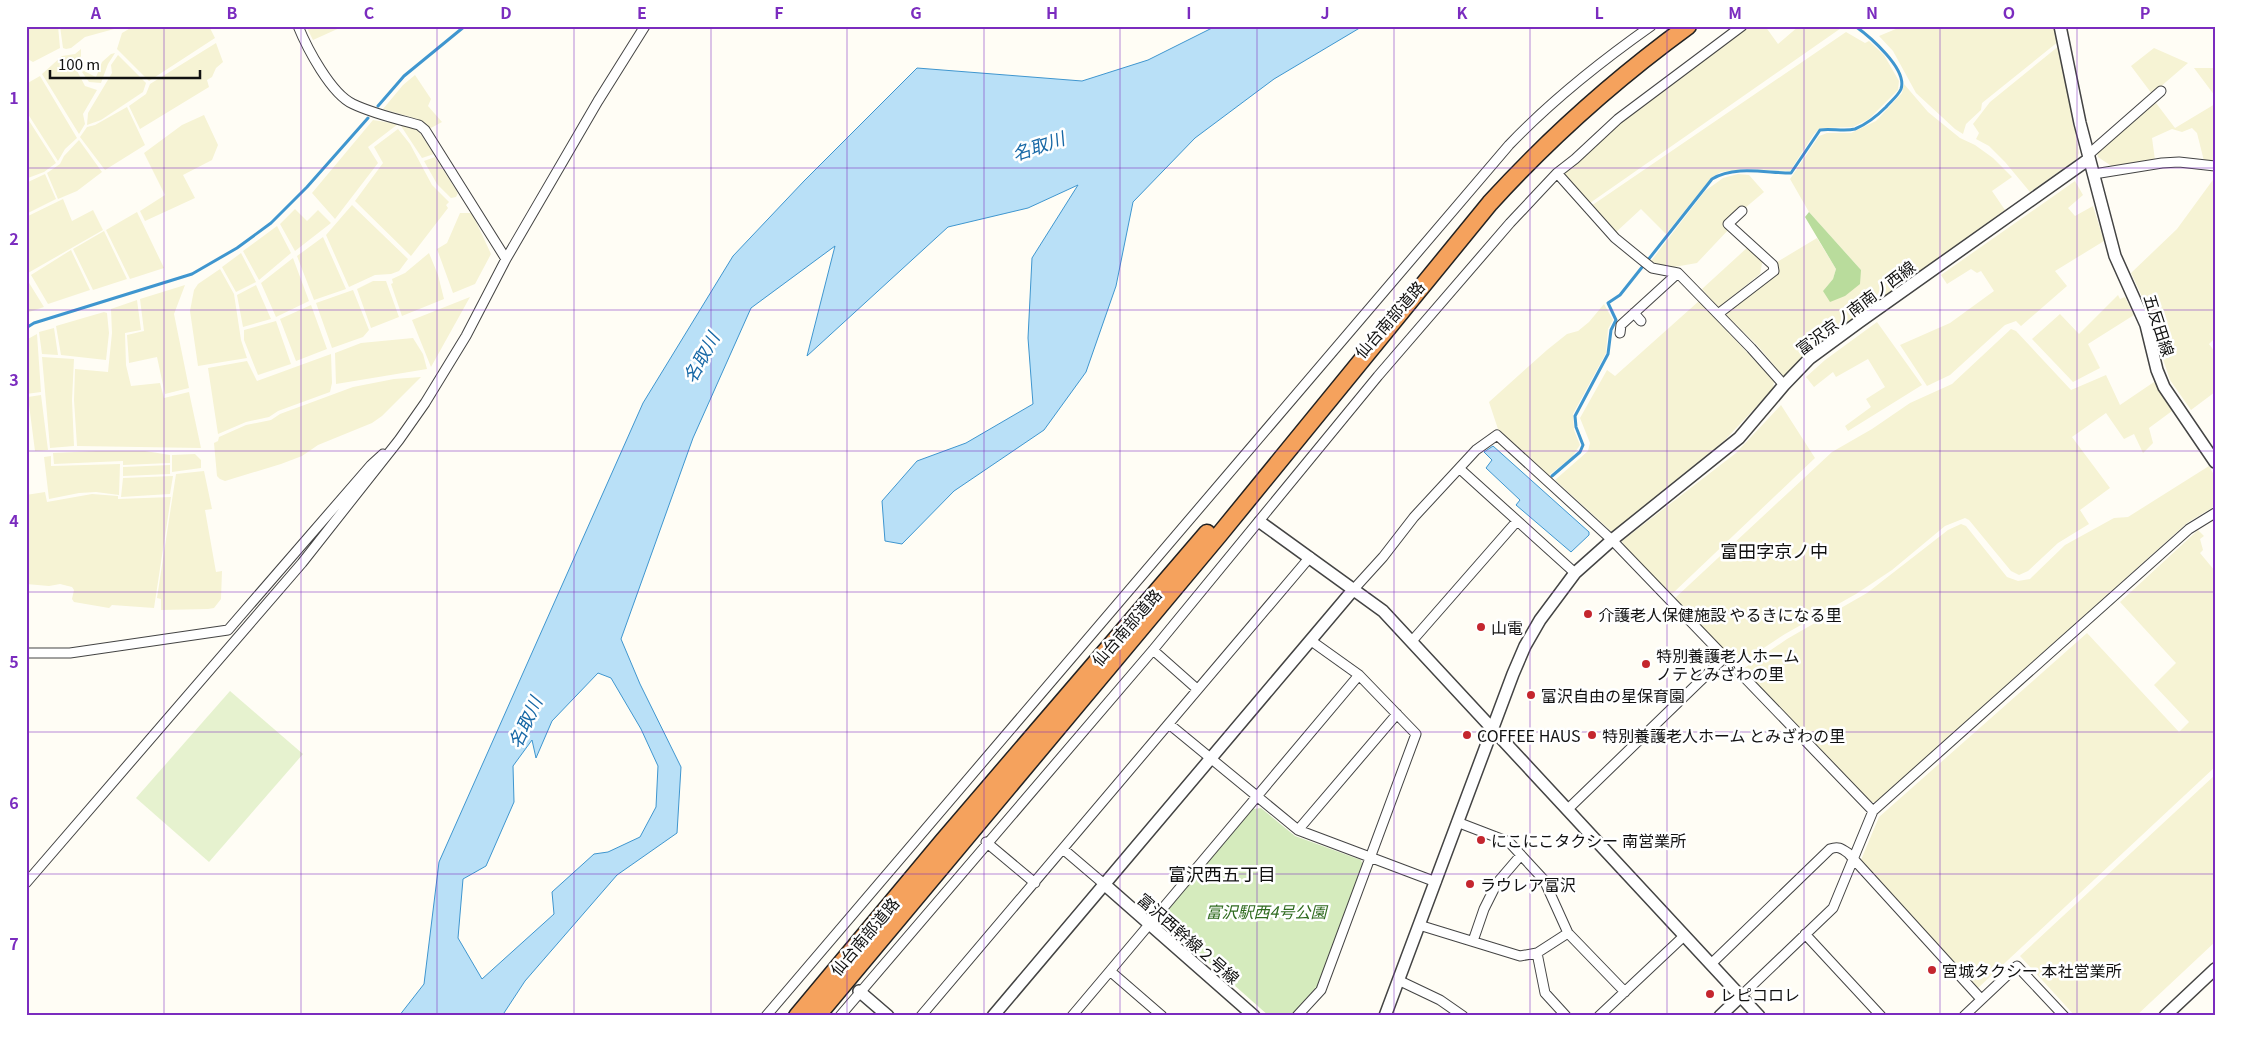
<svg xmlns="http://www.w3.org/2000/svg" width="2241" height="1042" font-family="Georgia,'Noto Sans JP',serif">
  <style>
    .farmland { fill: #f6f3d4 }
    .green { fill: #d5ebbd }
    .forest { fill: #b9dc9c }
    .pitch { fill: #e6f2cf }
    .water { fill: #b9e0f7; stroke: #3f96cf; fill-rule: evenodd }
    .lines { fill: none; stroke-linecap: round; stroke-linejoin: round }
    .stream { stroke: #3f96cf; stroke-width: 3 }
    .minor-casing { stroke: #444; stroke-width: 11 }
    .tertiary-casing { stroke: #444; stroke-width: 14 }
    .motorway-casing { stroke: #222; stroke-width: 19 }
    .minor { stroke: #fff; stroke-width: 9 }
    .tertiary { stroke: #fff; stroke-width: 11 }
    .motorway { stroke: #f5a25d; stroke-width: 16 }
    .grid { fill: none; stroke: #7b2cbf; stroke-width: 1; stroke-opacity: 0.55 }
    .poi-dot { fill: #c4262e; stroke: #fff; stroke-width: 2 }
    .labels { text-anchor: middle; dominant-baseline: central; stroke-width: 5; stroke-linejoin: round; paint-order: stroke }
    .street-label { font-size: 16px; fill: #111; stroke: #fff }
    .poi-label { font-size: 16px; fill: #111; stroke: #fff; text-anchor: start }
    .park-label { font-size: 16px; font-style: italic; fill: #2f6b1f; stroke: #fff }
    .water-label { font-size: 18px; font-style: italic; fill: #1768a6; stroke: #fff }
    .neighbourhood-label { font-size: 18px; fill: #111; stroke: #fff }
    .neatline { fill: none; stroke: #7b2cbf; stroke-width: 2 }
    .grid-label { font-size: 16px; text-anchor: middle; font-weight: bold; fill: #7b2cbf }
  </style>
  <rect width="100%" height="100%" fill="#fffdf5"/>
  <path class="farmland" d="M 26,26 L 58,26 L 60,48 L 33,62 L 26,58 Z
    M 60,26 L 125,26 L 85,37 L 71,48 L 66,49 L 63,48 Z
    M 134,26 L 209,26 L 215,38 L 149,81 L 117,49 L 122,33 Z
    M 306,26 L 344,26 L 313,40 Z
    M 1751,26 L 1765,26 L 1778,44 L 1799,26 L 1844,26 L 1590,203 L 1587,202 L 1563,174 L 1578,162 L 1622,118 Z
    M 1903,26 L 2056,26 L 2059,41 L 1982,103 L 1981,110 L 1966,124 L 1963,134 L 1955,129 L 1916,93 L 1893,51 L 1879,36 Z
    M 1846,32 L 1865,43 L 1869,41 L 1884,55 L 1899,81 L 1898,90 L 1869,119 L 1853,127 L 1820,128 L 1814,134 L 1790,171 L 1745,169 L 1721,172 L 1711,178 L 1666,234 L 1641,209 L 1615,233 L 1591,206 Z
    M 216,43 L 223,62 L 216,68 L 212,77 L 207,80 L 209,87 L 140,129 L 129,106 L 146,94 L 150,84 Z
    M 2060,45 L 2079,153 L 2077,159 L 2030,192 L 2005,162 L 1989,146 L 1976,139 L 1979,133 L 1973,124 L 1990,102 Z
    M 2154,48 L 2188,63 L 2152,94 L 2131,66 Z
    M 81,49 L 81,56 L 75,67 L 85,86 L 97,90 L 83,114 L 85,124 L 79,134 L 42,74 L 62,56 L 75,54 Z
    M 115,53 L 108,64 L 101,83 L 89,82 L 82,72 L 84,71 L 96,77 L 102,62 L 111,54 Z
    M 118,55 L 146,83 L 143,92 L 101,120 L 87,125 L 88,113 L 112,73 L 111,65 Z
    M 2194,68 L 2215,68 L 2215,96 Z
    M 415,75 L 431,99 L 428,106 L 442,122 L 429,129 L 417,119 L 383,109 L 403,85 Z
    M 40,76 L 77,138 L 65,149 L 58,161 L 26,111 L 26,84 Z
    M 1904,84 L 1928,112 L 1960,138 L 1975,145 L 1993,158 L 2012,177 L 1992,191 L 2005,210 L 1814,347 L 1784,377 L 1757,345 L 1725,314 L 1778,272 L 1777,262 L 1817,238 L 1836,269 L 1833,279 L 1823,291 L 1861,270 L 1809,212 L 1790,179 L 1819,136 L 1827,133 L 1851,133 L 1876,121 L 1902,93 Z
    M 2156,103 L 2175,128 L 2215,104 L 2215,160 L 2204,161 L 2197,133 L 2192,128 L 2182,132 L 2172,129 L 2152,138 L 2155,160 L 2113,167 L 2098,157 L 2097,152 L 2134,119 Z
    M 127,107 L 145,145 L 105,170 L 80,137 L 87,127 L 95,125 Z
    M 204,115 L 218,145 L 212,160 L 183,175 L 195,198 L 145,221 L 140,211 L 165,195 L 144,153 L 182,125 Z
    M 26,116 L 56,163 L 44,172 L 28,178 Z
    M 373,120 L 398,124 L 368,147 L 378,163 L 335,219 L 312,193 Z
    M 403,125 L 416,129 L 420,133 L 434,154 L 422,158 L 401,126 Z
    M 398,129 L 410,144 L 432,185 L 449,202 L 446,205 L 448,208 L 411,256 L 355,201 L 383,163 L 374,147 Z
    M 79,140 L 102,172 L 77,191 L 58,199 L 47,173 L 60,164 L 64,156 Z
    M 435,157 L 458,193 L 456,197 L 451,198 L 437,184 L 424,161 Z
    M 45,174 L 56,199 L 26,214 L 26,183 Z
    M 1738,174 L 1749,175 L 1764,192 L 1745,208 L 1730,228 L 1697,263 L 1674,267 L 1657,264 L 1651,261 L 1705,191 L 1723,178 Z
    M 2215,177 L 2215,338 L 2209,344 L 2215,352 L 2215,392 L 2191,410 L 2170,380 L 2159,347 L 2154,322 L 2131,273 L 2177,229 Z
    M 2075,181 L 2083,195 L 2068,208 L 2075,216 L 2093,206 L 2104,241 L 2055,271 L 2067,286 L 2021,326 L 2016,321 L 2005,325 L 1950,375 L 1927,386 L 1900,345 L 1950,323 L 1994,291 L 1981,271 L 1977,273 L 1971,269 L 1947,284 L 1941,275 Z
    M 63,199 L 72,221 L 93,210 L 103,230 L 28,273 L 26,217 Z
    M 352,205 L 408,259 L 399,271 L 391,274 L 375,275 L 349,287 L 326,235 Z
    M 295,209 L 307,221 L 318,210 L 331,223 L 295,251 L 280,224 Z
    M 137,212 L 164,268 L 130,279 L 106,230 Z
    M 460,213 L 472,213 L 491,254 L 475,284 L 453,293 L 437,249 L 447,243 Z
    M 277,226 L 291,253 L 259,280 L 243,251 Z
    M 104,231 L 127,279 L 93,290 L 73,249 Z
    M 323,237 L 346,289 L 314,300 L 297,256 Z
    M 1749,246 L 1763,259 L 1760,274 L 1718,308 L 1702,289 Z
    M 71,250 L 90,290 L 48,304 L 31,275 Z
    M 241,253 L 256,282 L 236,292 L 222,267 Z
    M 429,253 L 438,275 L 444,299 L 402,316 L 391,284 L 393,283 L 392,279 L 405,273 Z
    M 293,258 L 309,301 L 276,317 L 261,283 Z
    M 220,269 L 234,294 L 241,340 L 247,358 L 198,366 L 190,311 L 194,290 L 198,284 Z
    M 26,278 L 44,307 L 26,313 Z
    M 373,281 L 386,281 L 399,317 L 371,328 L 357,289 Z
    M 185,285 L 174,314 L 189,388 L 165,394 L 157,357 L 129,363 L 127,335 L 144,331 L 140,299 Z
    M 256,285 L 271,319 L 243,327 L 237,295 Z
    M 353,290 L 369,330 L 363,337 L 332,348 L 316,303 Z
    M 2118,295 L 2120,299 L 2125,297 L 2134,315 L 2088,344 L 2100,368 L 2073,382 L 2032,339 L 2060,314 L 2079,334 Z
    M 470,297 L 431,367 L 412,320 Z
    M 137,300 L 141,330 L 125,333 L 126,365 L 131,386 L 160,383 L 164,398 L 189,392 L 201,448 L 77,446 L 74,400 L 75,369 L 108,372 L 112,333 L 111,309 Z
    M 1699,301 L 1774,381 L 1773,389 L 1724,441 L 1612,532 L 1555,480 L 1588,451 L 1590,443 L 1580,418 L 1607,370 L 1615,376 Z
    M 1604,304 L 1613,320 L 1608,329 L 1606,353 L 1573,414 L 1574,430 L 1580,445 L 1572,457 L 1548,476 L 1498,429 L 1489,402 L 1547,350 L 1567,334 L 1578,331 L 1589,322 Z
    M 311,305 L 327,349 L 296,361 L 280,319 Z
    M 104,312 L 107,313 L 109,333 L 106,360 L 61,355 L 56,326 Z
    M 276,321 L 291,364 L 258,375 L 244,340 L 244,330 Z
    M 1877,322 L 1922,385 L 1848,431 L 1845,426 L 1871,407 L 1866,399 L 1885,387 L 1868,359 L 1836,377 L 1833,372 L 1814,387 L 1806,377 L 1825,360 Z
    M 54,328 L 58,355 L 42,354 L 39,332 Z
    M 2011,329 L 2016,331 L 2071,390 L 2106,375 L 2120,405 L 2154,382 L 2172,411 L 2149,428 L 2153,443 L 2143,453 L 2134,434 L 2124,439 L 2106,413 L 2072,437 L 2110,488 L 2080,510 L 2089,524 L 2058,543 L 2028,571 L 2019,575 L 2011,571 L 1969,520 L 1965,518 L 1945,526 L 1892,570 L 1856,594 L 1785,634 L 1738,665 L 1675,598 L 1832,452 L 1872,429 L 1910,403 L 1952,384 Z
    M 37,334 L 41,392 L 26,394 L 26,340 Z
    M 413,338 L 423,354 L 427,369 L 336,384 L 335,353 L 361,343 Z
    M 331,354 L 332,383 L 330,392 L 278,411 L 269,417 L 246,422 L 218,434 L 208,368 L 247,361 L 257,381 Z
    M 42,357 L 74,359 L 72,400 L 74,446 L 50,448 Z
    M 421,377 L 382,416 L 372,423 L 318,445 L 302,456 L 281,464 L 225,481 L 220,479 L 217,476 L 214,443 L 218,441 L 219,437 L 246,425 L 271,420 L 280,414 L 353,387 L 394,379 Z
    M 41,395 L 48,450 L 35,451 L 28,397 Z
    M 1781,405 L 1815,458 L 1673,593 L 1669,593 L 1624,546 L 1622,541 L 1736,453 Z
    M 97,451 L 145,451 L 170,455 L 170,463 L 123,465 L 123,461 L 54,464 L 53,453 Z
    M 195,454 L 201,460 L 201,468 L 172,472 L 172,455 Z
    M 51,456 L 51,466 L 120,464 L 119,495 L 96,492 L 79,493 L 49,499 L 44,457 Z
    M 170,465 L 170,474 L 123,476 L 123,467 Z
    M 2209,466 L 2215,477 L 2215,506 L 2187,523 L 1877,802 L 1870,802 L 1743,669 L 1787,639 L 1867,593 L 1948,530 L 1961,524 L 1966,526 L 2007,577 L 2018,581 L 2030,579 L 2065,545 L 2114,518 L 2128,517 Z
    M 204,471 L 212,509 L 205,510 L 216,572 L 222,571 L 221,599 L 214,608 L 208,609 L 161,610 L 161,599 L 157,598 L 176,474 Z
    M 173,476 L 170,494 L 121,497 L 123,478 Z
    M 45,492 L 47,502 L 92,494 L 118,496 L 118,499 L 171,497 L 154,608 L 112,605 L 109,608 L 74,602 L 72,599 L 74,590 L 72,587 L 60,584 L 49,586 L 26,584 L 26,495 Z
    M 2198,530 L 2204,536 L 2200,539 L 2203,550 L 2200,553 L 2215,571 L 2215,767 L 1978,988 L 1861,860 L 1879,817 L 2087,633 L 2179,732 L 2189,722 L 2154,685 L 2176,663 L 2120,602 Z
    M 2215,775 L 2215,942 L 2136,1016 L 2075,1016 L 2020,956 Z"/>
  <path class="green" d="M 1261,808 L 1295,836 L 1361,860 L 1364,868 L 1318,987 L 1292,1016 L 1269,1016 L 1163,922 L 1163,915 L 1253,809 Z"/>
  <path class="forest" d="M 1809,212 L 1861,270 L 1860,284 L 1845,296 L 1830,302 L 1823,291 L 1833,279 L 1836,269 L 1805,217 Z"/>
  <path class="pitch" d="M 230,691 L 303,754 L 209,862 L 136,798 Z"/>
  <path class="water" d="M 1216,26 L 1363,26 L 1274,79 L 1195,138 L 1133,202 L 1116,286 L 1086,372 L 1044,430 L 954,491 L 902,544 L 885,541 L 882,501 L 917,461 L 966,443 L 1033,404 L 1028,338 L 1032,258 L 1078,185 L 1028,208 L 948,227 L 807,356 L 835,246 L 751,308 L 693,438 L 621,639 L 640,684 L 681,767 L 677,833 L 617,875 L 525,981 L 502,1016 L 399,1016 L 424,984 L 439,862 L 643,403 L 733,256 L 804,181 L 917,68 L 1082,81 L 1148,60 ZM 598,673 L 611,678 L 641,729 L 658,766 L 656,807 L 640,837 L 608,852 L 594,854 L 552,892 L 554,914 L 482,979 L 458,938 L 463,879 L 486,866 L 514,802 L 513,766 L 532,740 L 536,758 L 552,721 Z
    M 1493,446 L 1589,532 L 1589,535 L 1571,552 L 1516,505 L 1520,500 L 1486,468 L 1492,460 L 1484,452 Z"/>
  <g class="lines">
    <path class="stream" d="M 378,106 L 404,76 L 465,26
      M 1648,260 L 1712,179 C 1735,165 1766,173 1791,173 L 1820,130 C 1831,128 1844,132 1855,129 C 1867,124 1877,116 1886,107 C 1891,101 1898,96 1901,89 C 1908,69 1869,36 1855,26
      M 26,328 L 34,323 L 192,274 L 237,248 L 271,223 L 307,187 L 368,118
      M 1552,476 L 1580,452 L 1583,445 L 1576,427 L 1575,416 L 1608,354 L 1611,330 L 1616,320 L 1608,303 L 1620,295 L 1643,266"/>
    <g class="minor-casing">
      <path id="minor" d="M 298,26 C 307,48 331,94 353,104 C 374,114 397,119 419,125 L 425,130 L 506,259
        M 2088,155 L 2161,91
        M 1557,173 L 1615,238 L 1642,260 L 1652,268 L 1678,273 L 1751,348 L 1784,385
        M 2094,174 L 2162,163 L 2179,162 L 2215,166
        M 1634,313 L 1641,321
        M 1718,314 L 1774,271 L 1773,265 L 1728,224 L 1742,211
        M 1620,333 L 1621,325 L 1678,273
        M 1460,469 L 1575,573
        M 1353,590 L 1383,557 L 1414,517 L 1476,450 L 1497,435 L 1612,540 L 1873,811
        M 1412,641 L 1517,521
        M 1153,650 L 1197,689
        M 26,653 L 70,653 L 228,630 L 371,465 L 383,454
        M 1169,724 L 1298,830 L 1436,882
        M 1568,809 L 1726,656
        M 1457,822 L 1509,842 L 1544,880 L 1568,933
        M 1298,830 L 1397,714
        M 986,842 L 1035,883
        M 1063,849 L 1104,884
        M 26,883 L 302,563 L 399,440 L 425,403 L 466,336 L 506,259 L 598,101 L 645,26
        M 1419,925 L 1520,956 L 1537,953
        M 1805,934 L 1881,1016
        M 1473,941 L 1484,909 L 1497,883 L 1521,855
        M 1711,964 L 1830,849 C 1838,846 1841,848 1848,853 L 1981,999
        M 1398,980 L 1440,1000 L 1463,1016
        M 1741,996 L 1833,908 L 1873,811 L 2189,529 L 2215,513
        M 766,1016 L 1509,145 C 1552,100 1600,62 1651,26
        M 840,1016 L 1153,650 L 1378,376 L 1510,223 L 1557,173 L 1575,159 L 1618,119 L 1742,26
        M 921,1016 L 1310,557
        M 1072,1016 L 1110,971
        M 1162,1016 L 1110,971 L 1359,675
        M 1297,1016 L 1321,990 L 1416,734 L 1359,675 L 1310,640
        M 1566,1016 L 1545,993 L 1537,953 L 1568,933 L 1625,992
        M 1599,1016 L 1684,936
        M 1964,1016 L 2017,966 L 2064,1016"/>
    </g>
    <g class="tertiary-casing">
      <path id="tertiary" d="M 2060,26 L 2080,123 L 2115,256 L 2146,325 L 2157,370 L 2164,387 L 2215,462
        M 1260,522 L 1383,611 L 1759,1016
        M 1104,884 L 1254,1016
        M 859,991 L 888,1016
        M 993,1016 L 1353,590
        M 1385,1016 L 1513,674 L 1525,646 L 1540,620 L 1575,573 L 1612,540 L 1739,438 L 1784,385 L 1810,358 L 1859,322 L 2089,159
        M 1720,1016 L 1741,996
        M 2165,1016 L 2215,969"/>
    </g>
    <g class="motorway-casing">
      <path id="motorway" d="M 797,1016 L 942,842 L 1207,533
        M 817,1016 L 1219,535 L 1490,203 C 1552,135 1614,80 1688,26"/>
    </g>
    <use href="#minor" class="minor"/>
    <use href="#tertiary" class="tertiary"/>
    <use href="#motorway" class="motorway"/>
  </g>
  <path class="grid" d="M 164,26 L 164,1016M 301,26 L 301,1016M 437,26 L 437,1016M 574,26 L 574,1016M 711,26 L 711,1016M 847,26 L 847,1016M 984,26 L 984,1016M 1120,26 L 1120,1016M 1257,26 L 1257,1016M 1394,26 L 1394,1016M 1530,26 L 1530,1016M 1667,26 L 1667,1016M 1804,26 L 1804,1016M 1940,26 L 1940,1016M 2077,26 L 2077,1016M 26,168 L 2215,168M 26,310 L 2215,310M 26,451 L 2215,451M 26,592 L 2215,592M 26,732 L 2215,732M 26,874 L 2215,874"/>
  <g class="poi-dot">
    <circle cx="1588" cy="614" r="5"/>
    <circle cx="1481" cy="627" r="5"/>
    <circle cx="1646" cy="664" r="5"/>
    <circle cx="1531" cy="695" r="5"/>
    <circle cx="1467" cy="735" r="5"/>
    <circle cx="1592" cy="735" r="5"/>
    <circle cx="1481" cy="840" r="5"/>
    <circle cx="1470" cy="884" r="5"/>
    <circle cx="1932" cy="970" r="5"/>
    <circle cx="1710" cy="994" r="5"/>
  </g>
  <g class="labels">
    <g class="street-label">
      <text transform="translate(1855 307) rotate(-37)">富沢京ノ南南ノ西線</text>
      <text transform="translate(1389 319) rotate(-49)">仙台南部道路</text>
      <text transform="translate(2160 325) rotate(72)">五反田線</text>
      <text transform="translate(1126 627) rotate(-49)">仙台南部道路</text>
      <text transform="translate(864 936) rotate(-50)">仙台南部道路</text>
      <text transform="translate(1189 938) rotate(41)">富沢西幹線２号線</text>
    </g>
    <g class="poi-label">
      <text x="1598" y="614">介護老人保健施設 やるきになる里</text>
      <text x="1491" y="627">山電</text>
      <text x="1656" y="655">特別養護老人ホーム<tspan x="1656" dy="18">ノテとみざわの里</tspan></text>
      <text x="1541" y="695">富沢自由の星保育園</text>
      <text x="1477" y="735">COFFEE HAUS</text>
      <text x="1602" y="735">特別養護老人ホーム とみざわの里</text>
      <text x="1491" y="840">にこにこタクシー 南営業所</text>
      <text x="1480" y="884">ラウレア富沢</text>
      <text x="1942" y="970">宮城タクシー 本社営業所</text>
      <text x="1720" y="994">レピコロレ</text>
    </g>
    <g class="park-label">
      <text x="1266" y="911">富沢駅西4号公園</text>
    </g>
    <g class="water-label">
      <text transform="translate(1038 145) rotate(-19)">名取川</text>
      <text transform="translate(700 357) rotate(-61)">名取川</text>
      <text transform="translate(524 722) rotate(-65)">名取川</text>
    </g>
    <g class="neighbourhood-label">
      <text x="1774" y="550">富田字京ノ中</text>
      <text x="1222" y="873">富沢西五丁目</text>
    </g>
  </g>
  <rect width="2241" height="1042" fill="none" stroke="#ffffff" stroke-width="55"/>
  <path d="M50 70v8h150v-8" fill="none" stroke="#111111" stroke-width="2.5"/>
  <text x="58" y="70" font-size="15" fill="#111111" stroke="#ffffff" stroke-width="4" paint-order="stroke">100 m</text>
  <rect x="28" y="28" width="2186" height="986" class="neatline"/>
  <g class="grid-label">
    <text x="96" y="19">A</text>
    <text x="232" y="19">B</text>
    <text x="369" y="19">C</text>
    <text x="506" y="19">D</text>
    <text x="642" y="19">E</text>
    <text x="779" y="19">F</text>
    <text x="916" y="19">G</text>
    <text x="1052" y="19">H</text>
    <text x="1189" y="19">I</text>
    <text x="1325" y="19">J</text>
    <text x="1462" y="19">K</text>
    <text x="1599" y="19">L</text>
    <text x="1735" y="19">M</text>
    <text x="1872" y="19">N</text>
    <text x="2009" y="19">O</text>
    <text x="2145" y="19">P</text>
    <text x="14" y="104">1</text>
    <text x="14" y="245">2</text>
    <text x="14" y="386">3</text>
    <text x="14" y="527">4</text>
    <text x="14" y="668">5</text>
    <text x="14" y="809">6</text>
    <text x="14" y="950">7</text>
  </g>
</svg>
